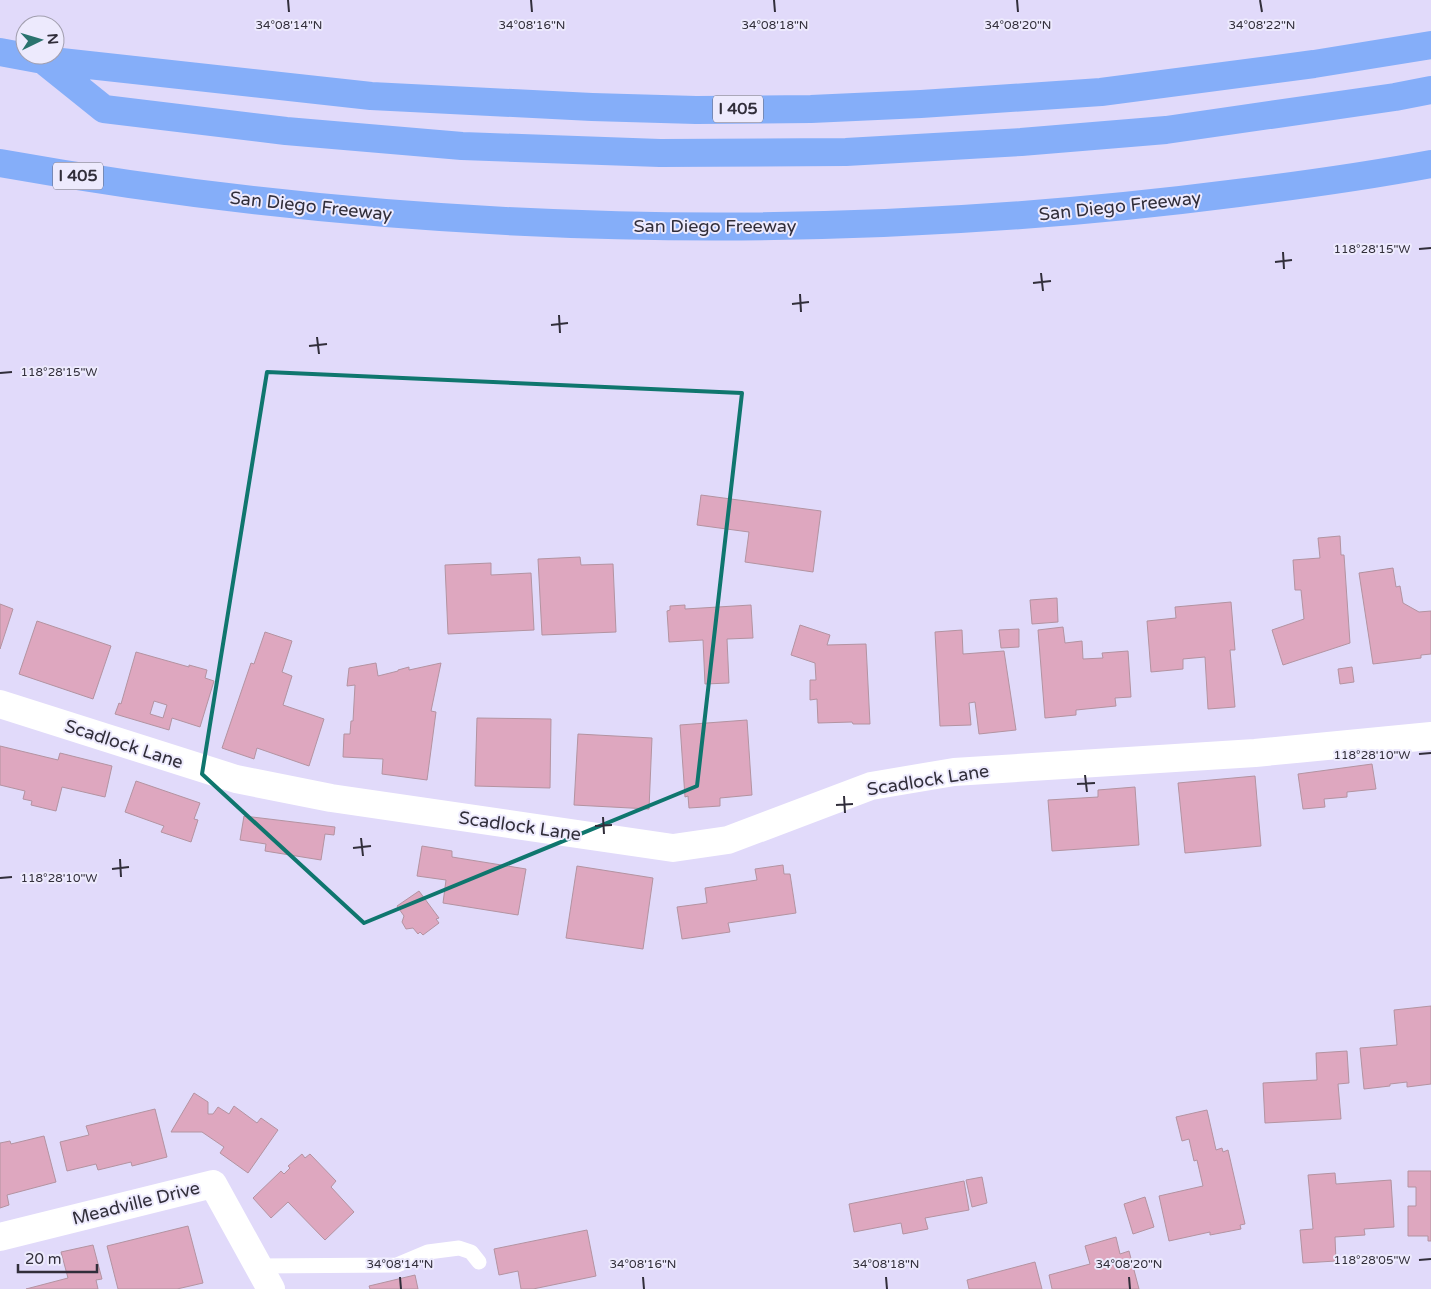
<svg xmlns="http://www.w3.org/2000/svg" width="1431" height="1289" font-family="'Varela Round',sans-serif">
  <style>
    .building { fill: #dea7bf; stroke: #b393a1; fill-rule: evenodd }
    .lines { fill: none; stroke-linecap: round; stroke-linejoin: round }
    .lane { stroke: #fff; stroke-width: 15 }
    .street { stroke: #fff; stroke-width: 28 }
    .highway { stroke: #85aef9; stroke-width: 28 }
    .marked { fill: none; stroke: #0f766e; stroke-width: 4; stroke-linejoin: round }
    .ticks { fill: none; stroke: #312e3a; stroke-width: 2 }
    .labels { text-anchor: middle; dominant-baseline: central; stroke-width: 4; stroke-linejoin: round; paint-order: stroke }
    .shield { fill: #edeafd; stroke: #696674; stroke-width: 1 }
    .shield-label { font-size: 16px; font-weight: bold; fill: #312e3a }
    .street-label { font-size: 18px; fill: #312e3a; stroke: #edeafd }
    .ticks-label { font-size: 12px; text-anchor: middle; fill: #312e3a; stroke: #edeafd; stroke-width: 4; stroke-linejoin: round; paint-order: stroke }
  </style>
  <rect width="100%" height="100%" fill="#e1dafa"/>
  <path class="building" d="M 701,495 L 821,511 L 813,572 L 745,562 L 749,532 L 697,525 Z
    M 1340,536 L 1341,555 L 1344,555 L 1350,643 L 1283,665 L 1272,630 L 1304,619 L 1301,590 L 1295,590 L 1293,560 L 1320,558 L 1318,538 Z
    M 580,557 L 581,565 L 613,564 L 616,632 L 542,635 L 538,559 Z
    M 491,563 L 491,575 L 531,573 L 534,630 L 448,634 L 445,565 Z
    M 1393,568 L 1396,587 L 1400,586 L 1403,603 L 1419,612 L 1431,611 L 1431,654 L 1421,655 L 1421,658 L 1373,664 L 1359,573 Z
    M 1057,598 L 1058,622 L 1032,624 L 1030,600 Z
    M 1231,602 L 1235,650 L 1230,650 L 1235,707 L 1208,709 L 1205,657 L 1183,659 L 1183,669 L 1151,672 L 1147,621 L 1176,618 L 1175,607 Z
    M 0,604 L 13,609 L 0,649 Z
    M 685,605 L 685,609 L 751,605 L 753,638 L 727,639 L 729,683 L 705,684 L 703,640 L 669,642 L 667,611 L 670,610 L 670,606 Z
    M 37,621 L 111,646 L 93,699 L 19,674 Z
    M 800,625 L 830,635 L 827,645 L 866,644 L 870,724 L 853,724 L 852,722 L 818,723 L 817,699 L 810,700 L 810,680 L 816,680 L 815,663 L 791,655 Z
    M 1063,627 L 1065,643 L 1082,641 L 1083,659 L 1103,658 L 1102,653 L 1128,651 L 1131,697 L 1115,698 L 1116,706 L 1076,710 L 1076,715 L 1045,718 L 1038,630 Z
    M 1019,629 L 1019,647 L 1001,648 L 999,630 Z
    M 962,630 L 963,654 L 1004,651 L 1016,730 L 979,734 L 975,702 L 969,703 L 971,725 L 940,726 L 935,632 Z
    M 265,632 L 292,641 L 282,672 L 292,676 L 283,705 L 324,719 L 309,766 L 257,748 L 254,759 L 222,748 L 251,663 L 254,664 Z
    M 136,652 L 189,667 L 189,665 L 207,670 L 205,678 L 214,681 L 200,727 L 172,718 L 169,730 L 115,714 L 119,703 L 121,704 ZM 154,701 L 167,705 L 163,718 L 150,714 Z
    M 376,663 L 378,676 L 398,671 L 398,670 L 409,667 L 409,670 L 441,663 L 431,711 L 436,712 L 427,780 L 382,774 L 383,759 L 343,757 L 344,734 L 350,734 L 351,721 L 353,721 L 355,685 L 347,686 L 349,668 Z
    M 1352,667 L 1354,682 L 1340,684 L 1338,669 Z
    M 477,718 L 551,719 L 550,788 L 475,786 Z
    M 747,720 L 752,795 L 720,798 L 720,806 L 689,808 L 688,796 L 685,797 L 680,725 Z
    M 578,734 L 652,738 L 649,809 L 574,805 Z
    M 0,746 L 58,760 L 60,753 L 112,766 L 105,797 L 62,787 L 56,811 L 31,805 L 32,801 L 23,799 L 25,791 L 0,785 Z
    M 1372,764 L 1376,789 L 1347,792 L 1347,797 L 1324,799 L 1325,807 L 1303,809 L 1298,774 Z
    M 1255,776 L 1261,846 L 1185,853 L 1178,783 Z
    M 136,781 L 200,803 L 194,819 L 198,820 L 191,842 L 161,832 L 164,826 L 125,812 Z
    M 1135,787 L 1139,845 L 1052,851 L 1048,800 L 1098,797 L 1098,790 Z
    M 244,816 L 335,827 L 334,835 L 325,834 L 321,860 L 265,851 L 266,844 L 240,840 Z
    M 422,846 L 452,851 L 452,857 L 526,869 L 518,915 L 443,903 L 446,880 L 417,876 Z
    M 783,865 L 784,874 L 790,874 L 796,913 L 728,923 L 730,932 L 682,939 L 677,907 L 707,903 L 705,888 L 757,880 L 755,869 Z
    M 577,866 L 653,878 L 643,949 L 566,938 Z
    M 419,891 L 439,918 L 436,919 L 439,923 L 423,935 L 420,932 L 418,934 L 413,928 L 406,929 L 402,922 L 404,916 L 397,906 Z
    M 1431,1006 L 1431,1084 L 1407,1087 L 1407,1082 L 1390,1084 L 1390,1086 L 1364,1089 L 1360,1048 L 1397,1045 L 1394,1010 Z
    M 1347,1051 L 1349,1083 L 1338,1084 L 1341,1119 L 1265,1123 L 1263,1083 L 1317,1080 L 1316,1053 Z
    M 194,1093 L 208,1102 L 208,1114 L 213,1114 L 218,1107 L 229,1114 L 234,1106 L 257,1123 L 261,1118 L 278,1130 L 248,1173 L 220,1153 L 224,1147 L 202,1132 L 171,1132 Z
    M 155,1109 L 167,1157 L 132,1166 L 131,1162 L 98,1170 L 96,1164 L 67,1171 L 60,1142 L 89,1135 L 86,1126 Z
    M 1207,1110 L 1216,1150 L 1222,1148 L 1223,1152 L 1228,1150 L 1245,1224 L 1240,1225 L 1241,1229 L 1210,1235 L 1210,1232 L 1169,1241 L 1159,1196 L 1203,1186 L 1197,1160 L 1194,1161 L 1189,1139 L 1182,1141 L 1176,1117 Z
    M 44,1136 L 56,1182 L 7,1195 L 9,1205 L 0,1208 L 0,1143 L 10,1141 L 11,1144 Z
    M 302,1154 L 305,1158 L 310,1154 L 336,1181 L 331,1187 L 354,1212 L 325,1240 L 288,1202 L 271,1218 L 253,1198 L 281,1171 L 284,1174 L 290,1168 L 288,1166 Z
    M 1408,1171 L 1431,1171 L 1431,1241 L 1428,1241 L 1428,1236 L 1408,1236 L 1408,1206 L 1416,1206 L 1416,1187 L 1408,1187 Z
    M 1335,1173 L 1336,1184 L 1391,1180 L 1394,1227 L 1364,1229 L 1365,1235 L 1335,1237 L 1336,1261 L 1303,1263 L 1300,1230 L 1313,1229 L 1308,1175 Z
    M 982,1177 L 987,1203 L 972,1207 L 966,1180 Z
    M 964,1181 L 969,1210 L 925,1218 L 928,1229 L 903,1234 L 901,1223 L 854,1232 L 849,1204 Z
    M 1145,1197 L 1154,1227 L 1133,1234 L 1124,1204 Z
    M 188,1226 L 203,1283 L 177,1289 L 118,1289 L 107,1246 Z
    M 587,1230 L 596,1276 L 533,1289 L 521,1289 L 518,1271 L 499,1275 L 494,1249 Z
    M 1116,1237 L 1120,1254 L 1129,1251 L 1139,1289 L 1052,1289 L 1049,1275 L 1090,1264 L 1085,1246 Z
    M 93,1245 L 102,1279 L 96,1280 L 98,1289 L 26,1289 L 68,1278 L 61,1252 Z
    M 1035,1262 L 1042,1289 L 969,1289 L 967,1280 Z
    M 415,1275 L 418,1289 L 370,1289 L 369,1286 Z"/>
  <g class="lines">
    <path class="lane" d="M 258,1266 L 397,1265 L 428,1252 L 459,1248 L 471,1252 L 479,1262"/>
    <path class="street" d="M 0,704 L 236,779 L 331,798 L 673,848 L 728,840 L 871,786 L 954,772 L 1255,753 L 1431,736
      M 0,1237 L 213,1184 L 271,1289"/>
    <path class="highway" d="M 0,52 L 43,60 L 371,96 L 592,107 L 696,110 L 811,109 L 921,104 L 1101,92 L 1314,64 L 1431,45
      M 43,60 L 104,109 L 286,131 L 462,146 L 660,153 L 846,152 L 1021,142 L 1166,130 L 1395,97 L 1431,90
      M 0,163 C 408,236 827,246 1238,193 C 1302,185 1367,176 1431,164"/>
  </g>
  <path class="marked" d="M 267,372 L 742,393 L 697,786 L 364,923 L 202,774 Z"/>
  <path class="ticks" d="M 288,0 L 289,12M 531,0 L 532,12M 774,0 L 775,12M 1017,0 L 1018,12M 1260,0 L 1262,12M 1419,249 L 1431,248M 1283,252 L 1284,269M 1275,262 L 1292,260M 1041,273 L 1043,291M 1033,283 L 1051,281M 800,294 L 801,312M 792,304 L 809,302M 559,315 L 560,333M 551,325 L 568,323M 317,337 L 319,354M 309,346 L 327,344M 0,373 L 12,372M 1419,754 L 1431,753M 1085,775 L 1087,792M 1077,784 L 1095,783M 844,796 L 845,813M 836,805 L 853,804M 603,817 L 604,834M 595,826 L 612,825M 361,838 L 363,856M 353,848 L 371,846M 120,859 L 121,877M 112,869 L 129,867M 0,878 L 12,877M 1419,1260 L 1431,1259M 400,1277 L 401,1289M 643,1277 L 644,1289M 886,1277 L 887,1289M 1129,1277 L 1130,1289"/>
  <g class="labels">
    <g class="shield">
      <rect x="713" y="95.5" width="50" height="27" rx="4"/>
      <rect x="53" y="162.5" width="50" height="27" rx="4"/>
    </g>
    <g class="shield-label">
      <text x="738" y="109">I 405</text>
      <text x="78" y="176">I 405</text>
    </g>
    <g class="street-label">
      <text transform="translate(311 206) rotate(6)">San Diego Freeway</text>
      <text transform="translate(1120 206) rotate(-6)">San Diego Freeway</text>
      <text x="715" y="226">San Diego Freeway</text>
      <text transform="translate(124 744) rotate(18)">Scadlock Lane</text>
      <text transform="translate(928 780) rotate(-9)">Scadlock Lane</text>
      <text transform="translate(520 826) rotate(8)">Scadlock Lane</text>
      <text transform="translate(136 1203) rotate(-14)">Meadville Drive</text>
    </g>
  </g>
  <g class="ticks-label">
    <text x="289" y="29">34°08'14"N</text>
    <text x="532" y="29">34°08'16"N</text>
    <text x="775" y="29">34°08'18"N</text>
    <text x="1018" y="29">34°08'20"N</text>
    <text x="1262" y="29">34°08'22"N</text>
    <text x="1372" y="253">118°28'15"W</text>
    <text x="59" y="376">118°28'15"W</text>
    <text x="1372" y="759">118°28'10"W</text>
    <text x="59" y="882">118°28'10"W</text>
    <text x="1372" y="1264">118°28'05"W</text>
    <text x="400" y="1268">34°08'14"N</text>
    <text x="643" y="1268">34°08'16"N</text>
    <text x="886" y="1268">34°08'18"N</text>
    <text x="1129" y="1268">34°08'20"N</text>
  </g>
  <g transform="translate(40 40) rotate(85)"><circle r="24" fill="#edeafd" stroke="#a29faf"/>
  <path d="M0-4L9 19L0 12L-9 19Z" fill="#2a736e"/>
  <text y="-8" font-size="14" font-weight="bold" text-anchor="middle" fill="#312e3a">N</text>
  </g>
  <path d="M18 1264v8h79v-8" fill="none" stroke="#312e3a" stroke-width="2.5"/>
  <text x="25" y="1264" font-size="15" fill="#312e3a" stroke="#edeafd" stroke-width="4" paint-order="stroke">20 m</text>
</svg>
